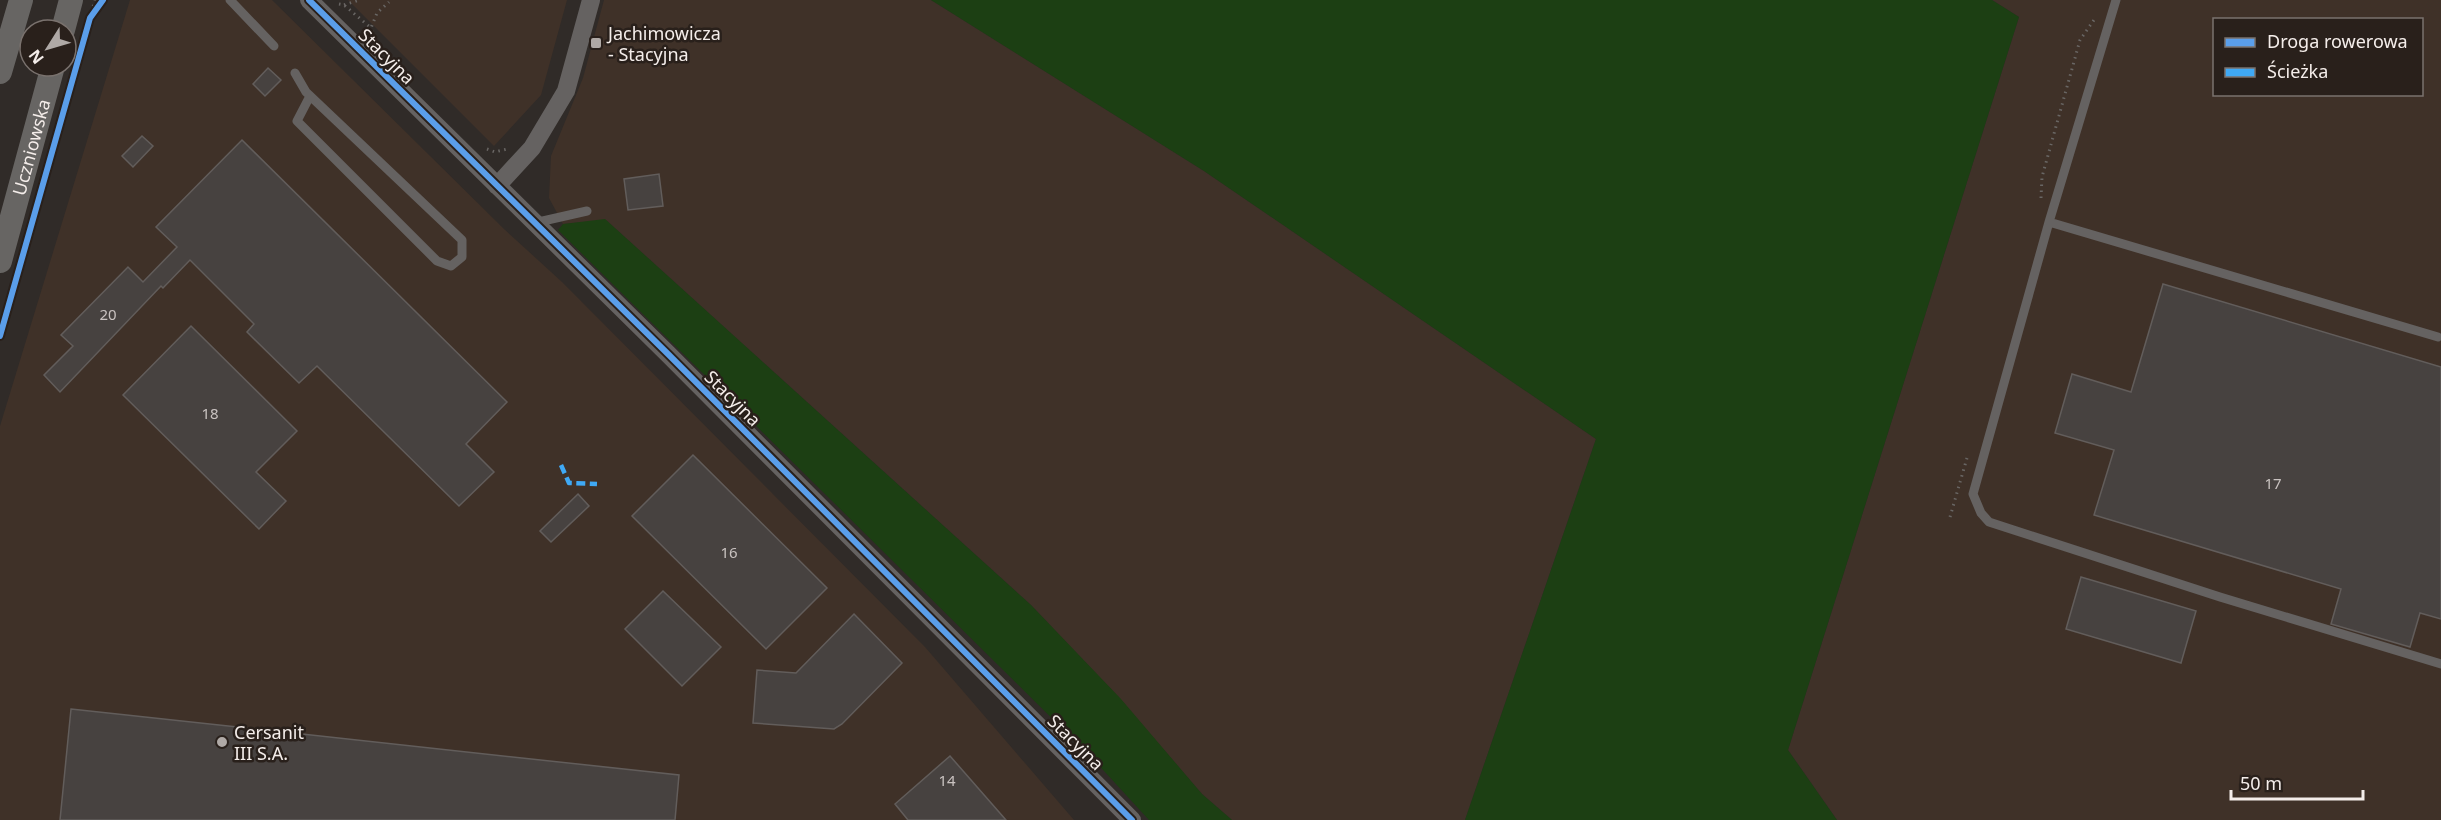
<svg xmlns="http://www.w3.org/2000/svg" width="2441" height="820" font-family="'Noto Sans',sans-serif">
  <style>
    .built { fill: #3f3128; fill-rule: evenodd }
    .green { fill: #1c3f13 }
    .building { fill: #474240; stroke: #625d5b; stroke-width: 1.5 }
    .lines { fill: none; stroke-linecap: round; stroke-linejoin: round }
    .path { stroke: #696664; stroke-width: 3; stroke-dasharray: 1.5 4.5; stroke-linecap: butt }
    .lane { stroke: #656261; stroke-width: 9 }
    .street { stroke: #656261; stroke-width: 18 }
    .secondary { stroke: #676563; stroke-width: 24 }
    .quiet { stroke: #3fa9f5; stroke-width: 4.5; stroke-dasharray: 9 4.5; stroke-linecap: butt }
    .cycleway-casing { stroke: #29201b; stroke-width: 10 }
    .cycleway { stroke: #5a9eea; stroke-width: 6 }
    .poi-dot { fill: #afa9a6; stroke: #29201b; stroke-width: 2 }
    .labels { text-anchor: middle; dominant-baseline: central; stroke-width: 5; stroke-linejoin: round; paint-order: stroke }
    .number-label { font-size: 15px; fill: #c9c2c0 }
    .poi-label { font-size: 18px; fill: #f4edea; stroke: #29201b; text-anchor: start }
    .street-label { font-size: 18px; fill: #f4edea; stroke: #29201b }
  </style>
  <rect width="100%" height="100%" fill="#302b28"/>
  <path class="built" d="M 130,0 L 272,0 L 504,229 L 562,282 L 925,647 L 1074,820 L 0,820 L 0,426 Z
    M 348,0 L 567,0 L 541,95 L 494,146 Z
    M 604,0 L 931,0 L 1204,171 L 1596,439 L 1465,820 L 1232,820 L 1202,794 L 1120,699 L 1031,605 L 606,220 L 563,224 L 549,198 L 551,156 L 583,78 Z
    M 1992,0 L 2441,0 L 2441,820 L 1837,820 L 1788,750 L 2019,17 ZM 2214,20 L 2422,20 L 2422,94 L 2214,94 Z"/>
  <path class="green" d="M 931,0 L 1992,0 L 2019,17 L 1788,750 L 1837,820 L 1465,820 L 1596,439 L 1204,171 Z
    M 605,219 L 1031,605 L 1121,699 L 1202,794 L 1232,820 L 1149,820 L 1093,759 L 558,230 L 563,224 Z"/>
  <path class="building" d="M 268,68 L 281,80 L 265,96 L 253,84 Z
    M 142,136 L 153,146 L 133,167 L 122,156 Z
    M 242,140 L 507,402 L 466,444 L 494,472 L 459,506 L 317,366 L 299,383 L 247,332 L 254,324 L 190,260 L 163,288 L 161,286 L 60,392 L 44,375 L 73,346 L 61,335 L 128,267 L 143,282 L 177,247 L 156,227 Z
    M 659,174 L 663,206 L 628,210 L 624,179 Z
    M 2163,284 L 2441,367 L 2441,619 L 2420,613 L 2410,647 L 2331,624 L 2341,589 L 2094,515 L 2114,450 L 2055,433 L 2072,374 L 2131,392 Z
    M 191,326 L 297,431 L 256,472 L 286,501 L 259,529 L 123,395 Z
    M 693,455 L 827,588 L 766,649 L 632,516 Z
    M 578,494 L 589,506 L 551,542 L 540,531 Z
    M 2081,577 L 2196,611 L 2181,663 L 2066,629 Z
    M 663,591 L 721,647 L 682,686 L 625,629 Z
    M 854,614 L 902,663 L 842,724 L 834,729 L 753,723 L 757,670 L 796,673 Z
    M 71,709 L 679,775 L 675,820 L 60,820 Z
    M 950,756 L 1006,820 L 908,820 L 895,804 Z"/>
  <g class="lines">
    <path class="path" d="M 339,4 L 344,5 L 371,28
      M 344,5 L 359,0
      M 90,18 L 95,0
      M 374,38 L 371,28 L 377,13 L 389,2
      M 487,149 L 495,152 L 507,149
      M 2041,198 L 2042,177 L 2080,40 L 2096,17
      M 1950,517 L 1967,458"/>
    <path class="lane" d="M 230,0 L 274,46
      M 2116,0 L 2049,222 L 1973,494 L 1981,513 L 1989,522 L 2220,597 L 2441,664
      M 295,73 L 306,92 L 462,240 L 462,257 L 451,266 L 437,261 L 297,121 L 310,96
      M 2049,222 L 2438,337
      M 534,223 L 587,211"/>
    <path class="street" d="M 309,0 L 668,354 L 1132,820
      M 497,186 L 532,148 L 566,91 L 591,0"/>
    <g class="secondary">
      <path d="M 63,30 L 71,0"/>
      <path d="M 0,72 L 21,0"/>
      <path id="s1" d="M 0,261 L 53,66"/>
    </g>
    <path class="quiet" d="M 561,465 L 569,483 L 597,484"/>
    <g class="cycleway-casing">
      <path id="cycleway" d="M 309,0 L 668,354 L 1132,820
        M 0,336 L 90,18 L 103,0"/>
    </g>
    <use href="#cycleway" class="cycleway"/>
  </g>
  <g class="poi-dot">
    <rect x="590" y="37" width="12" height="12" rx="3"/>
    <circle cx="222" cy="742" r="6"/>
  </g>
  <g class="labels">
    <g class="number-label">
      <text x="108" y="314">20</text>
      <text x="210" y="413">18</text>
      <text x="2273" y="483">17</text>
      <text x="729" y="552">16</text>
      <text x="947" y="780">14</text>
    </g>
    <g class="poi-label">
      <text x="608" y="33">Jachimowicza<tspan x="608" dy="21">- Stacyjna</tspan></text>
      <text x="234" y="732">Cersanit<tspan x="234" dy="21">III S.A.</tspan></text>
    </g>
    <g class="street-label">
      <text transform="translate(387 56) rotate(45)">Stacyjna</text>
      <text stroke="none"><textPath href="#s1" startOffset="118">Uczniowska</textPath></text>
      <text transform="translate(733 398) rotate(45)">Stacyjna</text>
      <text transform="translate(1076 742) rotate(45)">Stacyjna</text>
    </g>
  </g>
  <rect x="2213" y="18" width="210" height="78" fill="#29201b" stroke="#7a726e" stroke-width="1.5"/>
  <rect x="2225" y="38" width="30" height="9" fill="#5a9eea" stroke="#7a726e" stroke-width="1.5"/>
  <text x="2267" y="48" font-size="18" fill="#f4edea">Droga rowerowa</text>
  <rect x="2225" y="68" width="30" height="9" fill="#3fa9f5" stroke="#7a726e" stroke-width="1.5"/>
  <text x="2267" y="78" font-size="18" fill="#f4edea">Ścieżka</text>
  <g transform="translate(48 48) rotate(233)"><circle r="28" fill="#29201b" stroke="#7a726e" stroke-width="1.5"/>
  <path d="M0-4.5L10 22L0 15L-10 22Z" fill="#afa9a6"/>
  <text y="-9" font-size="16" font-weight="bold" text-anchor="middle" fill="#f4edea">N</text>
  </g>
  <path d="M2231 790v9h132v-9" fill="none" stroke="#f4edea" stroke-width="3"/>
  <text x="2240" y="790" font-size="18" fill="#f4edea" stroke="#29201b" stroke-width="4.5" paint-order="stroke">50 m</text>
</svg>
